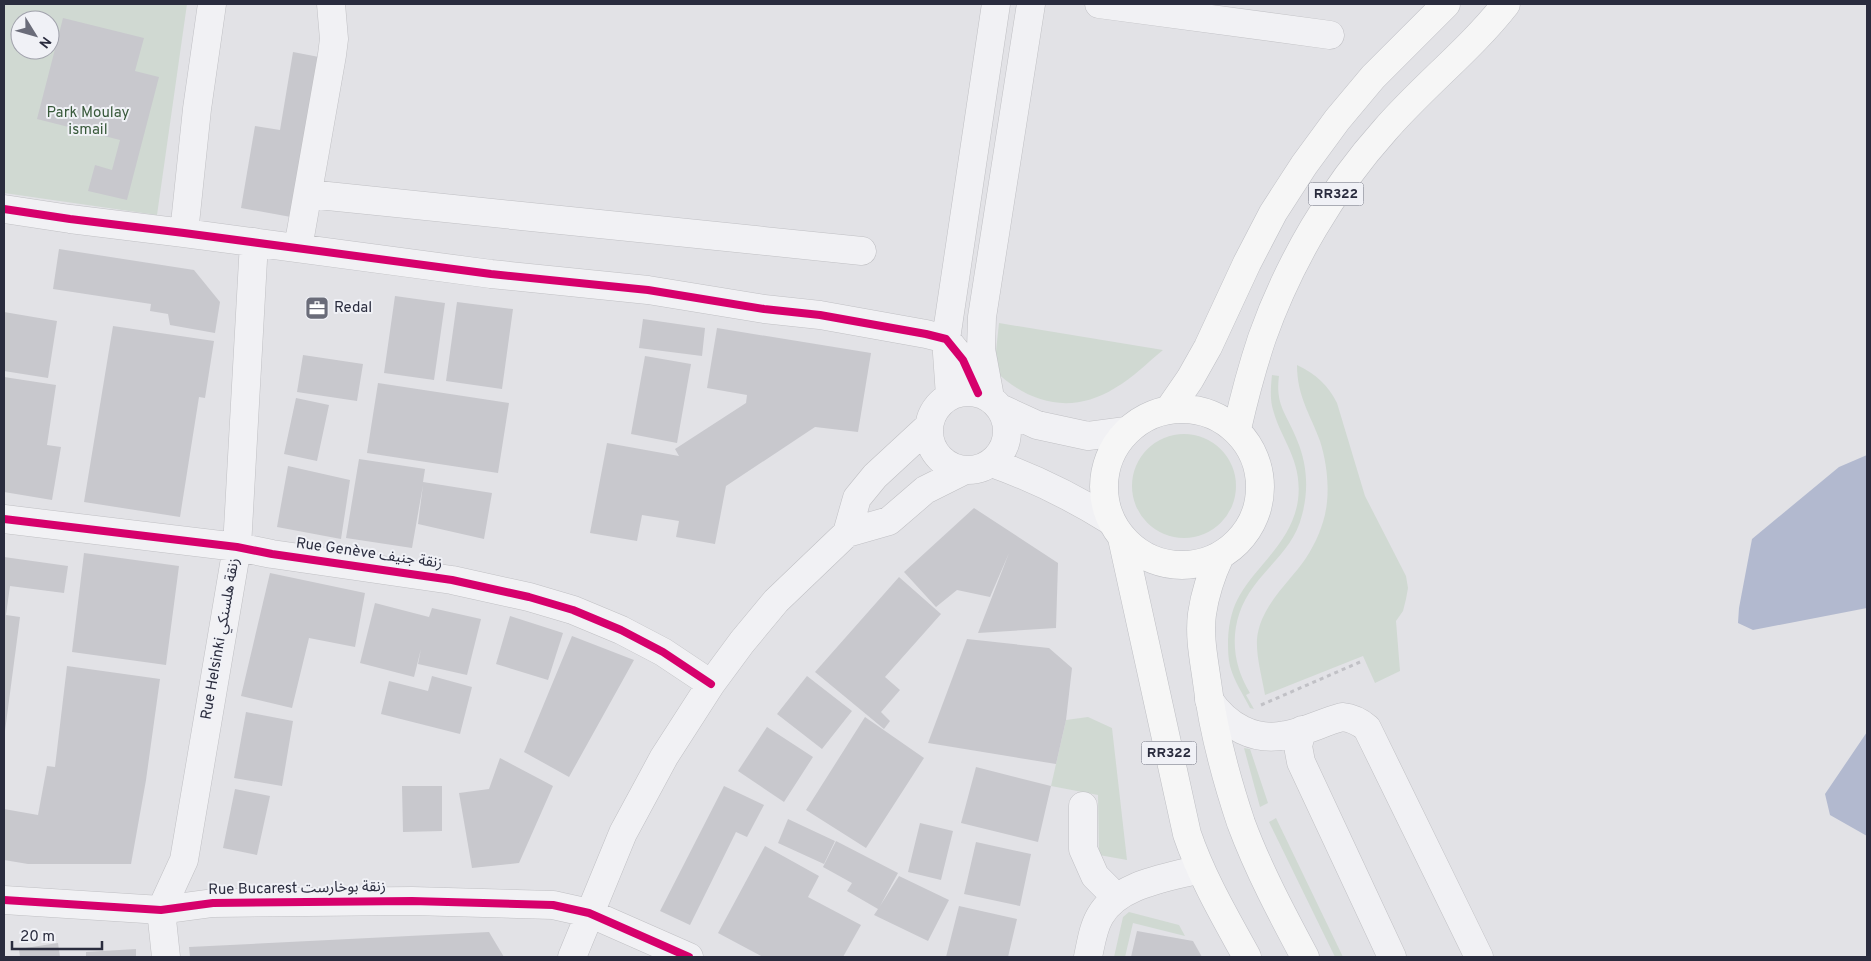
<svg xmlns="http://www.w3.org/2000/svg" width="1871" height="961" font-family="Overpass,'Noto Sans Arabic',sans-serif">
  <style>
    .green { fill: #d0d9d2; fill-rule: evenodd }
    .water { fill: #b2b9cf }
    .building { fill: #c8c8cd }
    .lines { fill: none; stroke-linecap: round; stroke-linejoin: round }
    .minor-casing { stroke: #c0c0c4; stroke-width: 29 }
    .major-casing { stroke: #bebfc4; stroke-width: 29 }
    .path { stroke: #c1c1c6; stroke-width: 3; stroke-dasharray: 4 4; stroke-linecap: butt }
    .minor { stroke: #f1f1f4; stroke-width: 28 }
    .major { stroke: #f6f6f6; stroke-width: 28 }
    .cycleway-casing { stroke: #f0f1f6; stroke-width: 11 }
    .cycleway { stroke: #d6006c; stroke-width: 8 }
    .labels { text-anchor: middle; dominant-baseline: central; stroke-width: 4; stroke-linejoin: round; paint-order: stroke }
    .shield { fill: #f0f1f6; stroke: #656775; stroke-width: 1 }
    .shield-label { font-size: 14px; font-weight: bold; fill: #2a2c3e }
    .park-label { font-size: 15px; fill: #38593a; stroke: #f0f1f6 }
    .poi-label { font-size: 15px; fill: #2a2c3e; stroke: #f0f1f6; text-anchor: start }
    .street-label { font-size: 15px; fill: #2a2c3e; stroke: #f0f1f6 }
  </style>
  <rect width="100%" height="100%" fill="#e2e2e6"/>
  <path class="green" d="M 4,4 L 187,4 L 157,215 L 4,193 ZM 20,20 L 50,20 L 50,50 L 20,50 Z
    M 999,323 L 1163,350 C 1148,362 1133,378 1115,388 C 1072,415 1029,404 994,370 Z
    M 1297,365 C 1316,374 1328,385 1337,403 L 1365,496 L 1406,576 L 1408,588 L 1406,599 L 1403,611 L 1396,621 L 1400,671 L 1375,683 L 1363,656 L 1265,695 C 1262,677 1256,657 1257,639 C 1260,606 1289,583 1306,558 C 1317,541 1325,522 1327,502 C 1329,482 1326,460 1320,441 C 1310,414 1297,396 1297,365 Z
    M 1272,375 L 1279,376 C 1275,406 1287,414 1297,440 C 1307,463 1309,490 1302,515 C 1295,545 1272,562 1254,586 C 1229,619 1229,659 1250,693 L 1246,695 L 1254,709 L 1250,708 C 1243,694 1234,681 1230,666 C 1228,658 1228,649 1228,640 C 1230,600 1245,586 1269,557 C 1283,540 1295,522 1298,500 C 1303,459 1280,440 1272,406 C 1270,395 1271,385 1272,375 Z
    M1132 486a52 52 0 1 1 104 0a52 52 0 1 1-104 0Z
    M 1088,717 L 1112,728 L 1127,860 L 1099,855 L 1098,795 L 1051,786 L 1066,720 Z
    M 1244,748 L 1250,749 L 1268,803 L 1260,807 Z
    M 1276,818 L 1343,957 L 1335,957 L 1269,822 Z
    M 1129,912 L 1179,925 L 1185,936 L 1133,923 L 1125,957 L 1114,957 L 1123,917 Z"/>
  <path class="water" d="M 1867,455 L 1867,608 L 1753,630 L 1738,623 L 1739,608 L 1752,539 L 1839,467 Z
    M 1867,732 L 1867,836 L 1830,815 L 1825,794 Z"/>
  <path class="building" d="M 63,18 L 144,38 L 135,71 L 159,77 L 127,200 L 88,191 L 95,165 L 112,170 L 120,140 L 37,119 Z
    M 293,52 L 319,57 L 291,217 L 241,208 L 255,126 L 280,130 Z
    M 59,249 L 194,270 L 220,302 L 215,333 L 170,325 L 168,314 L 150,311 L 151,304 L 53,289 Z
    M 395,296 L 445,303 L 434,380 L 384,373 Z
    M 457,302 L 513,309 L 502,389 L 446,381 Z
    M 4,312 L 57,321 L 48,378 L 4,371 Z
    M 643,319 L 705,328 L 702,356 L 639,348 Z
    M 113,326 L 214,341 L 205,398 L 199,397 L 180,517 L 84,502 Z
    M 717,328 L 871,353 L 858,432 L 815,427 L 726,486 L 715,544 L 676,537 L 679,521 L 642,515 L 637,541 L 590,533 L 607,443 L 679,456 L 675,449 L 746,403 L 747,395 L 707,388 Z
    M 303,355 L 363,364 L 357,401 L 297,392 Z
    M 645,356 L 691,364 L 677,443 L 631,434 Z
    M 4,377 L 56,385 L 47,445 L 61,447 L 52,500 L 4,492 Z
    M 378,383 L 509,403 L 498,473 L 367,453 Z
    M 296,398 L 329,405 L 317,461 L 284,454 Z
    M 359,459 L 425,469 L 423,482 L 492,493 L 484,539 L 418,524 L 423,485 L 412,548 L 346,538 Z
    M 288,466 L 350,480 L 341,539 L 277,527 Z
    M 974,508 L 1058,563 L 1056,628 L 978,633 L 1009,553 L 990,597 L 957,590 L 936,607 L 904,572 Z
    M 84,553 L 179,566 L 166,665 L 72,652 Z
    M 4,557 L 68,566 L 64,593 L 10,586 L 6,615 L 20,617 L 5,731 Z
    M 270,573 L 365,593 L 355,647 L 309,638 L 292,708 L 241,696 Z
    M 899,577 L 941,614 L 885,677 L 900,690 L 881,712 L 890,721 L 884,729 L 815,672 Z
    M 375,603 L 429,617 L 432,608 L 481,619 L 467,675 L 418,664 L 421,649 L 414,677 L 360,663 Z
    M 510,616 L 563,633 L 548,680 L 496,664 Z
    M 572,636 L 634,660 L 569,777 L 524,752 Z
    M 967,639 L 1049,648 L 1072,668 L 1066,720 L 1056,764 L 928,743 Z
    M 67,666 L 160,679 L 146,780 L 131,864 L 28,864 L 4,860 L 4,809 L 38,815 L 47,766 L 55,767 Z
    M 432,676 L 472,687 L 460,734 L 381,714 L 389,681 L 428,691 Z
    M 807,676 L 852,711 L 822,749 L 777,714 Z
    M 246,712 L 293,721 L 282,786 L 234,778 Z
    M 865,717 L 924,758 L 866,848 L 806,810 Z
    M 767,727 L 813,757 L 784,802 L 738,771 Z
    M 500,758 L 553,786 L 519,863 L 472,868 L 459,793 L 489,789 Z
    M 976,767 L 1051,786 L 1038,842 L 961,823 Z
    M 402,786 L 442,786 L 442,831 L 403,832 Z
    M 724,786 L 764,805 L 747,837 L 736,832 L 690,925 L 660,911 Z
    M 235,789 L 270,796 L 257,855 L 223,848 Z
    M 788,819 L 835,841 L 824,864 L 778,843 Z
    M 920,823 L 953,831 L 941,880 L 908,872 Z
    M 836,841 L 898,873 L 880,906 L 899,876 L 949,900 L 928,941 L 874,915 L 878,909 L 847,891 L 852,883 L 823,867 Z
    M 976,842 L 1031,854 L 1020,906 L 964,894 Z
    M 765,846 L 819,876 L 808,897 L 861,925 L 843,957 L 763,957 L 718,933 Z
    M 959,906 L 1017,919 L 1008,957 L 946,957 Z
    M 1137,931 L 1193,941 L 1202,957 L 1131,957 Z
    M 489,932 L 504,957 L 190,957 L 189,947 Z
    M 58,943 L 60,957 L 20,957 L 19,949 Z
    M 136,949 L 136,957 L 86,957 L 86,952 Z"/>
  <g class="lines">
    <g class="minor-casing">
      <path id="minor" d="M 1099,4 L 1330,35
        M 308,194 L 862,251
        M 4,209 L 70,219 L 184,233 L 491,274 L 648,290 L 764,309 L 820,315 L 926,334 L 946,339 L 963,360 L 978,393
        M 184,233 L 197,109 L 212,4
        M 298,248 L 332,55 L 334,39 L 331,4
        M929 431a39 39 0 1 1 78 0a39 39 0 1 1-78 0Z
        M 989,392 L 981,349 L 982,317 L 1031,4
        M 950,396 L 946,339 L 996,4
        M 1000,408 L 1037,425 L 1088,436 L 1126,431
        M 992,463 C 1034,478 1073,497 1111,521
        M 4,519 L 237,547 L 272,554 L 452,580 L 529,597 L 573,610 L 621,630 L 663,652 L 711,684
        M 847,533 L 857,498 L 875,476 L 928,427
        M 1209,700 C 1227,726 1254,742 1286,735 C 1305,732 1323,722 1342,717 C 1352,718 1359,721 1367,728 L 1479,957
        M 1302,730 L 1298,746 L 1301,762 L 1392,957
        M 1083,806 L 1083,849 L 1095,876 L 1116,897
        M 4,900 L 161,910 L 213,903 L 412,901 L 553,905 L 589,913 L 689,957
        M 166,957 L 161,910 L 184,860 L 237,547 L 254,242
        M 572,957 L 623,833 L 664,757 L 711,684 L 742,642 L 776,601 L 847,533 L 889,521 L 925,490 L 963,471
        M 1088,957 C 1091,943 1093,928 1100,916 C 1118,884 1167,878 1200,869"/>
    </g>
    <g class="major-casing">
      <path id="major" d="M 1170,408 L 1190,379 L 1208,347 L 1247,263 L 1273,213 L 1304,165 L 1337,120 L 1373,77 L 1446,4
        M1104 487a78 78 0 1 1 156 0a78 78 0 1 1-156 0Z
        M 1237,429 C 1244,398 1252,368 1262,338 C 1289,262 1332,189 1385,130 C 1423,86 1470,50 1506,4
        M 1122,538 L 1187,834 C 1202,878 1225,917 1247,957
        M 1220,556 C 1211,575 1205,593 1202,614 C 1199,637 1204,660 1207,682 C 1213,730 1226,778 1241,823 C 1258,869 1282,914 1305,957"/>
    </g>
    <path class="path" d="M 1261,705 L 1360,662"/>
    <use href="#minor" class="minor"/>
    <use href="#major" class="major"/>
    <g class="cycleway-casing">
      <path id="cycleway" d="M 4,209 L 70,219 L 184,233 L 491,274 L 648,290 L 764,309 L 820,315 L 926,334 L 946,339 L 963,360 L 978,393
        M 4,519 L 237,547 L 272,554 L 452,580 L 529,597 L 573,610 L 621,630 L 663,652 L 711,684
        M 4,900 L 161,910 L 213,903 L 412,901 L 553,905 L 589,913 L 689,957"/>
    </g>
    <use href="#cycleway" class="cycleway"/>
  </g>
  <defs>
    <g id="office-square" transform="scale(1.25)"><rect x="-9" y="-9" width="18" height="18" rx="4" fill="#6a6c79" stroke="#f0f1f6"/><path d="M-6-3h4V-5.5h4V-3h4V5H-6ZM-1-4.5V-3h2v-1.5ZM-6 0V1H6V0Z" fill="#fff"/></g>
  </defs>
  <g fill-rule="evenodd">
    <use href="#office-square" x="317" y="308"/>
  </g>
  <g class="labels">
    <g class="shield">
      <rect x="1308.5" y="182.5" width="55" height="23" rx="4"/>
      <rect x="1141.5" y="741.5" width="55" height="23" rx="4"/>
    </g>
    <g class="shield-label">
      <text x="1336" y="194">RR322</text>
      <text x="1169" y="753">RR322</text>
    </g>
    <g class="park-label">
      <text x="88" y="113">Park Moulay<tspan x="88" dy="17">ismail</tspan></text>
    </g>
    <g class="poi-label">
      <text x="334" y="308">Redal</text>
    </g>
    <g class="street-label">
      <text transform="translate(369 554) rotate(8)">Rue Genève زنقة جنيف</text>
      <text transform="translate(221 639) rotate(-80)">Rue Helsinki زنقة هلسنكي</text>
      <text transform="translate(297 889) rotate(-1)">Rue Bucarest زنقة بوخارست</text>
    </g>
  </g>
  <rect width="1871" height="961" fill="none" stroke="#2a2c3e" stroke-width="10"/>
  <g transform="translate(35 35) rotate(127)"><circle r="24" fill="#f0f1f6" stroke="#a1a2ac"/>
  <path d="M0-4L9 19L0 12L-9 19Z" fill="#6a6c79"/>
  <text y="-8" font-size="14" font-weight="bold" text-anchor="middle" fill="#2a2c3e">N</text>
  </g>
  <path d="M12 941v8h90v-8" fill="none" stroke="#2a2c3e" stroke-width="2.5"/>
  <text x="20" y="941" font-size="15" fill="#2a2c3e" stroke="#f0f1f6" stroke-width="4" paint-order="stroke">20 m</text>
</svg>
